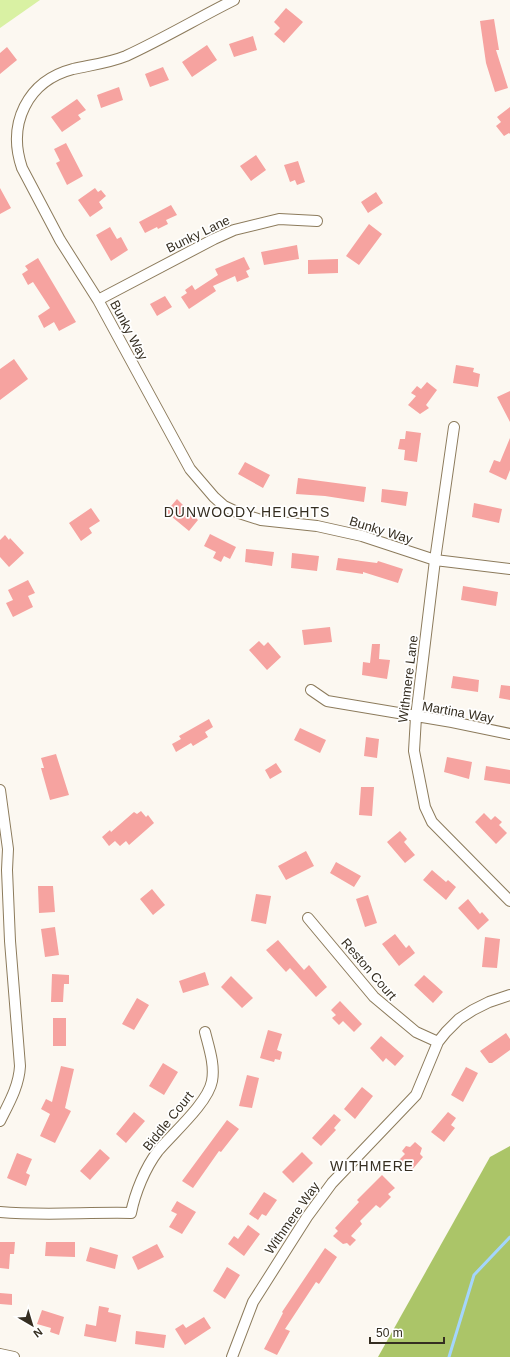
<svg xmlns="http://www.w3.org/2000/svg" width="510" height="1357" font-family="Helvetica,sans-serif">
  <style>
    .green { fill: #d9f1a3 }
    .forest { fill: #abc568 }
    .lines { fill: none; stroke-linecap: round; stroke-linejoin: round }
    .stream { stroke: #a4d5fc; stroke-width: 3 }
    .building { fill: #f6a3a0 }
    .street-casing { stroke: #8c7b5c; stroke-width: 12 }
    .street { stroke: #fff; stroke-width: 10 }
    .labels { text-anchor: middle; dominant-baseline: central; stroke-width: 3.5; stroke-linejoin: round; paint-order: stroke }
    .street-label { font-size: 13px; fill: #352e21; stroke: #fff }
    .neighbourhood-label { font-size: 14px; letter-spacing: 1px; fill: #352e21; stroke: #fff }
  </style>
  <rect width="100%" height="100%" fill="#fcf8f1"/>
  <path class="green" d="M 0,0 L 40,0 L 0,28 Z"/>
  <path class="forest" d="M 510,1146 L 510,1357 L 378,1357 L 490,1157 Z"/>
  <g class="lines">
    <path class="stream" d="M 449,1357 L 474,1275 L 510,1237"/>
  </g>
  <path class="building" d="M 286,8 L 303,22 L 284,43 L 274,34 L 280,28 L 274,22 Z
    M 494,19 L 499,50 L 496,50 L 508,88 L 495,92 L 486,63 L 480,21 Z
    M 253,36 L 257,50 L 234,57 L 229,44 Z
    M 207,45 L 217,60 L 192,77 L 182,62 Z
    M 7,47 L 17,60 L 0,74 L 0,53 Z
    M 163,67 L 169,80 L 150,87 L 145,74 Z
    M 119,87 L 123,100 L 101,108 L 97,95 Z
    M 77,99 L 86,110 L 78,115 L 81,119 L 62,132 L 51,117 Z
    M 510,107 L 510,134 L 509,133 L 504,136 L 496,126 L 501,122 L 497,117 Z
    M 66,143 L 83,176 L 67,185 L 56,163 L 60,161 L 54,149 Z
    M 256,155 L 266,170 L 251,181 L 240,166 Z
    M 298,161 L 305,182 L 297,185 L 295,180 L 290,182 L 284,165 Z
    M 0,188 L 11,208 L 0,214 Z
    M 95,188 L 98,192 L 101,190 L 106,196 L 99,202 L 103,208 L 90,217 L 78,200 Z
    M 376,192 L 383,203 L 368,213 L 361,202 Z
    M 171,205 L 177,215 L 166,220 L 168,224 L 158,229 L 157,227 L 145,233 L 139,222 Z
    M 369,224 L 382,234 L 359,265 L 346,256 Z
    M 110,227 L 117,239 L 121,237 L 128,250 L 111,261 L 96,235 Z
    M 297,245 L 299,259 L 264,265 L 261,252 Z
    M 244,257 L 250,269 L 246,271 L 249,277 L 237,282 L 235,276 L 213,286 L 216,291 L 189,309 L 181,297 L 187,293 L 185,290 L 192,285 L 195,290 L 218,275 L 215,269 Z
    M 38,258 L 76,322 L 59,331 L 54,322 L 44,328 L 38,316 L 50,308 L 33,282 L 28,285 L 22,274 L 28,270 L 25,266 Z
    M 338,259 L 338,273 L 308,274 L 308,260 Z
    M 165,296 L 172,307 L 157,316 L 150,304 Z
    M 14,359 L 28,379 L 0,400 L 0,369 Z
    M 456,365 L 474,368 L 473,372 L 480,374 L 478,387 L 453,383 Z
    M 427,382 L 437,390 L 426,405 L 429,408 L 420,414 L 408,405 L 416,396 L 411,393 L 417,386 L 421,389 Z
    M 510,391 L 510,422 L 497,397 Z
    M 406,431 L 421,433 L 417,462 L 404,460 L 405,450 L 398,449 L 400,439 L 405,439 Z
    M 510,438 L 510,470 L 506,480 L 489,472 L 494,460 L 500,462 Z
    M 245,462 L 270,475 L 263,488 L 238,474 Z
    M 298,478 L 366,487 L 364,502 L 325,496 L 296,494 Z
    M 382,489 L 408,492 L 406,506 L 381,502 Z
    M 177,499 L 198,520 L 189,531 L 166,512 Z
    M 474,503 L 502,509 L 499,523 L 472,517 Z
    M 91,508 L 100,521 L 89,528 L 92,533 L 81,541 L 69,523 Z
    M 210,534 L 236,547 L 230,559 L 224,556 L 221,562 L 213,558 L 216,552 L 204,546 Z
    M 5,535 L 9,540 L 10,538 L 24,553 L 9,567 L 0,557 L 0,540 Z
    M 246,549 L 274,552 L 272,566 L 245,562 Z
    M 292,553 L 319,556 L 317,571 L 291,568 Z
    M 338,558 L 377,563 L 378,561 L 403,569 L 398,583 L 363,572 L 363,574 L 336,570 Z
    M 28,580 L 35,593 L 28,596 L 33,607 L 13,617 L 6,603 L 13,600 L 8,590 Z
    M 463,586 L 498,592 L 496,606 L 461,600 Z
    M 330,627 L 332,642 L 304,645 L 302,630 Z
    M 259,641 L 264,646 L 268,642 L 281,657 L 267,670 L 249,650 Z
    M 372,644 L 380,644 L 379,659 L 390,660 L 387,679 L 362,675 L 363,662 L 370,663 Z
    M 453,676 L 479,680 L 478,692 L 451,688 Z
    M 501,685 L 510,686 L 510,700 L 499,698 Z
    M 209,719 L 213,727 L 205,732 L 208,737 L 193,746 L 191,743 L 176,752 L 172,744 L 181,739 L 179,736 Z
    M 300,728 L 326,740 L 320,753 L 294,740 Z
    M 366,737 L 379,739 L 377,758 L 364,756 Z
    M 56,754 L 69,795 L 50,800 L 41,768 L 44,768 L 41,758 Z
    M 447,757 L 472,762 L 469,779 L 444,772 Z
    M 276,763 L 282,772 L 270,779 L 265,770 Z
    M 486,766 L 510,770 L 510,784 L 484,780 Z
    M 361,787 L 374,787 L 372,816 L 359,815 Z
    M 141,811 L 146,817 L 148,815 L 154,823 L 129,845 L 126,841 L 120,846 L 115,841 L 109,846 L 102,837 L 110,830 L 111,832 L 134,812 L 137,814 Z
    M 484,813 L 491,820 L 495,816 L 502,822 L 499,825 L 507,833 L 496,844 L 475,822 Z
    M 400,831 L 407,839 L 404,842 L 415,855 L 405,863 L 387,842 Z
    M 306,851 L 314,866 L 286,880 L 278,866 Z
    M 336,862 L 361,876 L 354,887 L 330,873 Z
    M 432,870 L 446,882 L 448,880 L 456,887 L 446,900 L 423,880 Z
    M 38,886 L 53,886 L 55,912 L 39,913 Z
    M 152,889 L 165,905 L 153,915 L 140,899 Z
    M 256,894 L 271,896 L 266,924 L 251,921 Z
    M 368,895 L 377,923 L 365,927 L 356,899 Z
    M 468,899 L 480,914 L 482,912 L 489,920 L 478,930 L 458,908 Z
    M 55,927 L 59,955 L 45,957 L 41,929 Z
    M 395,934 L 406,948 L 409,945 L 415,953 L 399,966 L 382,944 Z
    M 485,937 L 500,939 L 497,968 L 482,967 Z
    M 278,940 L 304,970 L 309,965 L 327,987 L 316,997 L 290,968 L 286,972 L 266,950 Z
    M 205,972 L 209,985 L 183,993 L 179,981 Z
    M 52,974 L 69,975 L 69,984 L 64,984 L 63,1002 L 51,1002 Z
    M 424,975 L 443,992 L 433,1003 L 414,985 Z
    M 231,976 L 253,998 L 242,1008 L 221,987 Z
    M 137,998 L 149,1005 L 134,1030 L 122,1024 Z
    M 340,1001 L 362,1024 L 354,1032 L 343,1021 L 339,1025 L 332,1018 L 336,1015 L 331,1010 Z
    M 53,1018 L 66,1018 L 66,1046 L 53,1046 Z
    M 268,1030 L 282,1034 L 277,1050 L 282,1052 L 280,1060 L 275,1059 L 274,1062 L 260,1058 Z
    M 506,1033 L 510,1039 L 510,1050 L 492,1063 L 489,1063 L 480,1051 Z
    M 381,1036 L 404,1056 L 395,1066 L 386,1058 L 383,1062 L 370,1048 Z
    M 163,1063 L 178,1072 L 164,1095 L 149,1086 Z
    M 61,1066 L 74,1069 L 65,1108 L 71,1111 L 55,1143 L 40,1136 L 50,1114 L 41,1109 L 46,1099 L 52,1102 Z
    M 466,1067 L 478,1073 L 463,1102 L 451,1095 Z
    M 247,1075 L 259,1078 L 252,1108 L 239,1106 Z
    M 362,1087 L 373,1096 L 355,1119 L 344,1109 Z
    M 134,1112 L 145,1121 L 126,1143 L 116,1134 Z
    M 448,1112 L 456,1118 L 451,1125 L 455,1128 L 444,1142 L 431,1132 Z
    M 334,1114 L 341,1120 L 334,1128 L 336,1130 L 321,1146 L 312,1138 Z
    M 227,1120 L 239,1129 L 221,1152 L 219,1151 L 193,1188 L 182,1181 Z
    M 415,1142 L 422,1148 L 420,1154 L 423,1157 L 411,1171 L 399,1160 L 405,1154 L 402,1151 L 406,1146 L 410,1147 Z
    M 100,1149 L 110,1158 L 90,1180 L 80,1171 Z
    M 302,1152 L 313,1163 L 293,1183 L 282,1172 Z
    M 17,1153 L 32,1159 L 26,1173 L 30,1175 L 26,1186 L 7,1178 Z
    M 382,1175 L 395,1188 L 388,1194 L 391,1197 L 380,1208 L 376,1205 L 360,1221 L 362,1224 L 351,1236 L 356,1240 L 350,1246 L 347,1243 L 343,1244 L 333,1236 L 338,1231 L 335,1228 L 359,1202 L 357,1200 Z
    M 264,1192 L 277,1200 L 266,1216 L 262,1214 L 258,1220 L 249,1214 Z
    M 177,1201 L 196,1212 L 182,1234 L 169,1227 L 177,1214 L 171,1211 Z
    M 248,1225 L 260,1234 L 244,1256 L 228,1244 L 234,1236 L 238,1239 Z
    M 0,1242 L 15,1242 L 14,1254 L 10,1254 L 9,1269 L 0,1268 Z
    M 46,1242 L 75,1242 L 75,1257 L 45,1256 Z
    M 157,1244 L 164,1257 L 138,1270 L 132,1257 Z
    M 90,1247 L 118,1255 L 115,1269 L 86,1261 Z
    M 325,1248 L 337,1257 L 319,1284 L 316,1282 L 285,1329 L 290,1331 L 277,1355 L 264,1349 L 283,1313 L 282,1312 Z
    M 227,1267 L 240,1275 L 225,1299 L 213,1291 Z
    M 0,1293 L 12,1294 L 12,1305 L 0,1304 Z
    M 99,1306 L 109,1308 L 108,1312 L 121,1315 L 116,1342 L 84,1336 L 86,1324 L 96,1326 Z
    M 42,1310 L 64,1317 L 59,1335 L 50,1332 L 51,1328 L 37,1324 Z
    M 204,1317 L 211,1328 L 185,1345 L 175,1329 L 183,1324 L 186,1328 Z
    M 136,1331 L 166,1335 L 164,1348 L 135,1344 Z"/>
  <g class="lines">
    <g class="street-casing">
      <path id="street" d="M 234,0 C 198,18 163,39 126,56 C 109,63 91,65 73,69 C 27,81 7,124 22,168 L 60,240 L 98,300 L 190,469 L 214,497 L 224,506 L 239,513 L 261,520 L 317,526 L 362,536 L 435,560 L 510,569
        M 98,300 L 214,239 L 234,230 L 279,219 L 317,221
        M 454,427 L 435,560 L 416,717 L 414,751 L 425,807 L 432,822 L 510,901
        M 311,690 L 327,701 L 452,722 L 510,734
        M 0,790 L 8,849 L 7,870 L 10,941 L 20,1066 C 19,1086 9,1103 0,1121
        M 308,918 L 374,997 L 416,1032 L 438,1042
        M 0,1212 C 43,1216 87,1212 131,1213 C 135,1193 145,1168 158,1151 C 172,1134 208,1103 212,1081 C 215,1065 209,1048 205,1032
        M 0,1354 L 14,1357
        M 232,1357 L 253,1302 L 307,1217 L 332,1183 L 416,1095 L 438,1042 L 446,1032 L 459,1019 L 473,1010 L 489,1002 L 510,995"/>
    </g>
    <use href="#street" class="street"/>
  </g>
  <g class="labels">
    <g class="street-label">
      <text transform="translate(198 234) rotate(-26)">Bunky Lane</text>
      <text transform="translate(129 330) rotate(62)">Bunky Way</text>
      <text transform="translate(381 530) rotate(17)">Bunky Way</text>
      <text transform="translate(408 679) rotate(-83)">Withmere Lane</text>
      <text transform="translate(458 712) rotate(10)">Martina Way</text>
      <text transform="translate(369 969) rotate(49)">Reston Court</text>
      <text transform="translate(168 1121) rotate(-51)">Biddle Court</text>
      <text transform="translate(292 1218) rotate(-55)">Withmere Way</text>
    </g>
    <g class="neighbourhood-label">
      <text x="247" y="512">DUNWOODY HEIGHTS</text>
      <text x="372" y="1166">WITHMERE</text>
    </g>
  </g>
  <g transform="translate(32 1325) rotate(142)" stroke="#ffffff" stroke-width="3" paint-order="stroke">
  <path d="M0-3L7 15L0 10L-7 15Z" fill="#352e21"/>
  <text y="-6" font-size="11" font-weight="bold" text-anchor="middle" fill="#352e21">N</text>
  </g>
  <path d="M370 1337v6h74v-6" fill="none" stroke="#352e21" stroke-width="2"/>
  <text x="376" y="1337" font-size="12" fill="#352e21" stroke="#ffffff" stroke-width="3" paint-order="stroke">50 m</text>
</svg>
